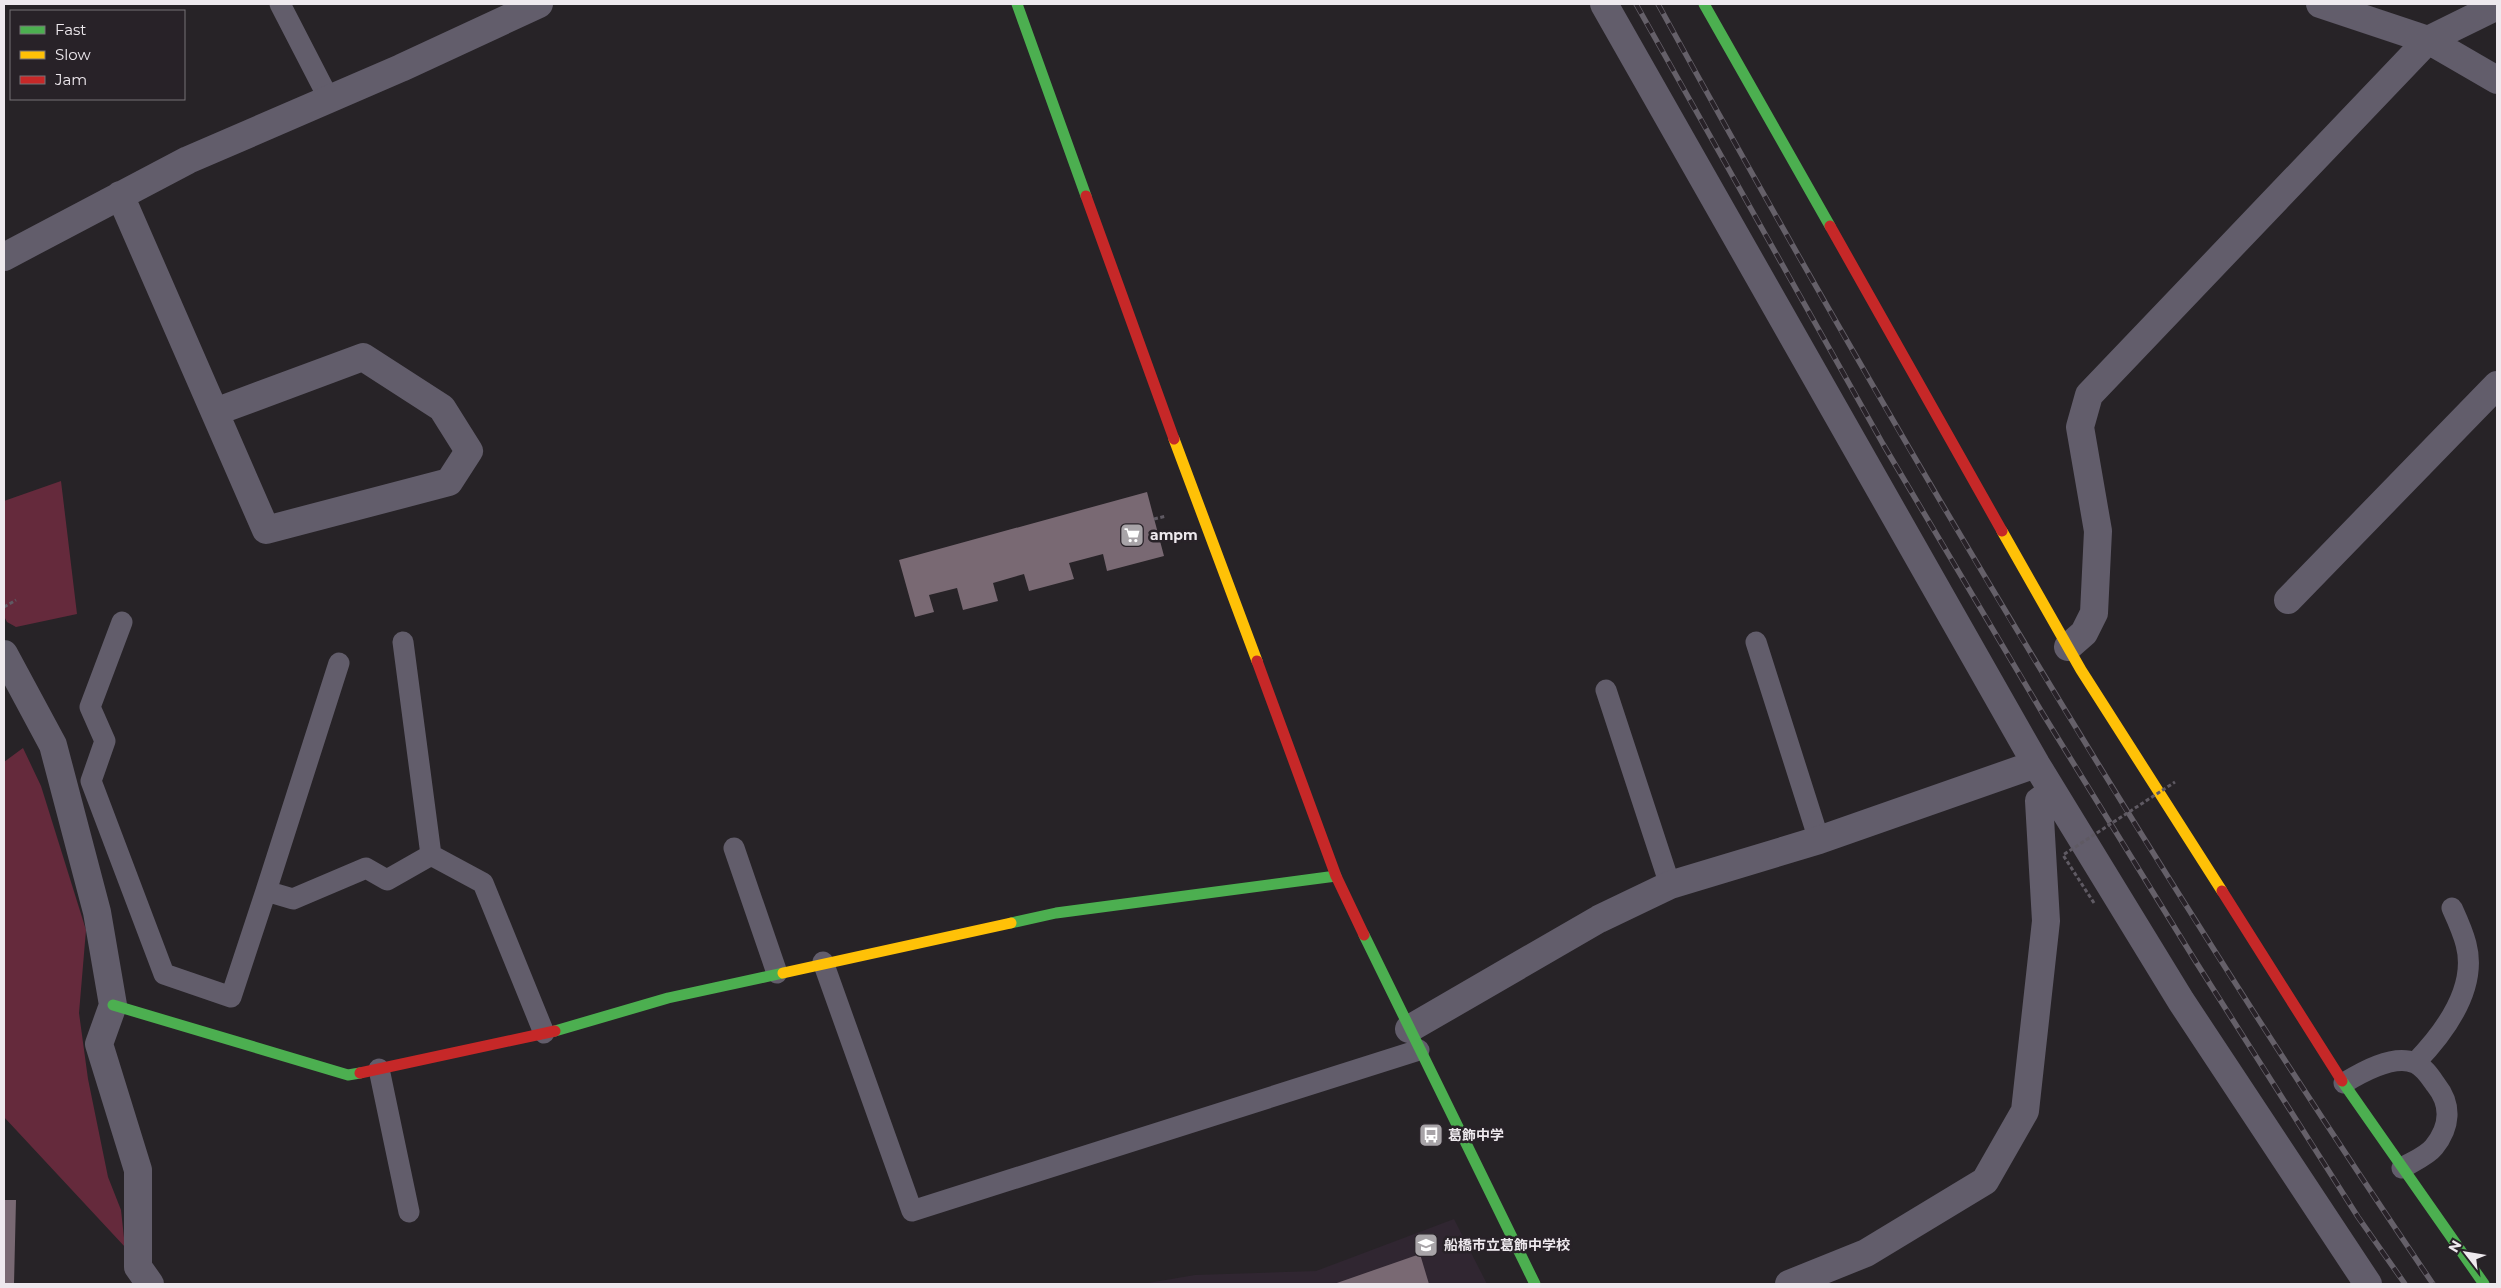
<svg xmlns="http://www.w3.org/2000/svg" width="2501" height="1288" font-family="Montserrat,'Noto Sans JP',sans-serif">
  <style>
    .built { fill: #302631 }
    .green { fill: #652a3c }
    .building { fill: #796973 }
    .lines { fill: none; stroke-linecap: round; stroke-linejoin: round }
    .path { stroke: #5f5a63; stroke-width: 3; stroke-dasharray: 4 2.5; stroke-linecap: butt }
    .lane { stroke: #625d6b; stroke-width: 21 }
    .street { stroke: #625d6b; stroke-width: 28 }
    .fast { stroke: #4caf50; stroke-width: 11 }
    .slow { stroke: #ffc107; stroke-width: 11 }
    .jam { stroke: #c62828; stroke-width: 11 }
    .rail-casing { stroke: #656069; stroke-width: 5.5 }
    .rail { stroke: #282228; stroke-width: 4; stroke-dasharray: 11; stroke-linecap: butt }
    .path-bridge { stroke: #5f5a63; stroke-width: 3; stroke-dasharray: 4 2.5; stroke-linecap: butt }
    .labels { text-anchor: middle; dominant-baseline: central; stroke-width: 5; stroke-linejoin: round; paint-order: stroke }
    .poi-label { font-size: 14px; font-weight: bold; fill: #eee9ee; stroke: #282228; text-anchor: start }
  </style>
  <rect width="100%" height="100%" fill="#272327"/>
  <path class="built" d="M 1454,1219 L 1487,1284 L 1142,1284 L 1195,1275 L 1316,1271 Z"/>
  <path class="green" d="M 61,481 L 77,614 L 16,627 L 7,622 L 4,616 L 4,501 Z
    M 23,748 L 41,786 L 86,930 L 79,1013 L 88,1079 L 108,1177 L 121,1210 L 125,1247 L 4,1117 L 4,762 Z"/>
  <path class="building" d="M 1147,492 L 1164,556 L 1107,571 L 1103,554 L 1069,563 L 1074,579 L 1029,591 L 1024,574 L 993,583 L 998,601 L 963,610 L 957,588 L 929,595 L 934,612 L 915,617 L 899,560 Z
    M 4,1200 L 16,1200 L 14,1284 L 4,1284 Z
    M 1420,1254 L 1429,1284 L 1334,1284 Z"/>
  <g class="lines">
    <path class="path" d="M 1154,519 L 1166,516
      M 4,607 L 16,600"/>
    <path class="lane" d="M 280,4 L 329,99
      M 122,622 L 90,707 L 105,741 L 91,781 L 164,974 L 231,997 L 266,891 L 293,899 L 366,868 L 387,880 L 431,855 L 483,883 L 544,1033
      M 403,642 L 431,855
      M 1756,642 L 1819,840
      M 1606,690 L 1670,885
      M 734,848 L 777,973
      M 266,891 L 339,663
      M 823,962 L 912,1211 L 1419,1050
      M 2415,1063 C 2444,1033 2478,989 2466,944 C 2463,932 2457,919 2452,908
      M 379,1069 L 409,1212
      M 2344,1083 C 2362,1072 2393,1054 2415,1063 C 2424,1067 2431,1078 2436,1085 C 2452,1105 2450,1127 2434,1147 C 2427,1156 2412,1162 2402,1168"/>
    <path class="street" d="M 1604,4 L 2036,764 L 2181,1001 L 2368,1284
      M 2320,4 L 2428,40 L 2497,80
      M 120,195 L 266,530 L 449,482 L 469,451 L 442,408 L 363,357 L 215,412
      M 4,257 L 188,160 L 401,68 L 539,4
      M 2288,600 L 2497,385
      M 2068,647 L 2084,633 L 2094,613 L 2098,531 L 2080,427 L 2089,395 L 2428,40 L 2497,6
      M 4,654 L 53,745 L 97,912 L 113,1005 L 99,1044 L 138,1170 L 138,1267 L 150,1284
      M 1409,1029 L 1599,919 L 1670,885 L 1819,840 L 2036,764
      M 1789,1284 L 1866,1253 L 1985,1181 L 2025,1111 L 2046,921 L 2039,801 L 2053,792"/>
    <path class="fast" d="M 1017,4 L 1086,196
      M 1704,4 L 1830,226
      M 1011,923 L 1056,913 L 1336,876
      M 1364,935 L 1535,1284
      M 113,1005 L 348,1075 L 360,1073
      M 555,1031 L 668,998 L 783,973
      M 2342,1081 L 2484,1284"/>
    <path class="slow" d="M 1174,439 L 1257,661
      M 2002,531 L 2081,670 L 2222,891
      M 783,973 L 1011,923"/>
    <path class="jam" d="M 1086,196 L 1174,439
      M 1830,226 L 2002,531
      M 1257,661 L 1336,876 L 1364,935
      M 2222,891 L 2342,1081
      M 360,1073 L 555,1031"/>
    <g class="rail-casing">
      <path id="rail" d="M 1636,4 L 1883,444 L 2043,714 L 2196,962 L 2358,1217 L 2405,1284
        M 1658,4 C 1898,441 2153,871 2433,1284"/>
    </g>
    <use href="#rail" class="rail"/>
    <path class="path-bridge" d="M 2094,903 L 2063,855 L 2175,782"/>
  </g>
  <defs>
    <g id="supermarket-square" transform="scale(1.25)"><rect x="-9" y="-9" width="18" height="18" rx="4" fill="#a8a4a8" stroke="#282228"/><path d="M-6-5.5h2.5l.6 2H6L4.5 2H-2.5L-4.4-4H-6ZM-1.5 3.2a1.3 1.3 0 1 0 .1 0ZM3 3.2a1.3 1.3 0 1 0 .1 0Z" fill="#fff"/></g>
    <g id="bus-square" transform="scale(1.25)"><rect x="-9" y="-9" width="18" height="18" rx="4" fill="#a8a4a8" stroke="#282228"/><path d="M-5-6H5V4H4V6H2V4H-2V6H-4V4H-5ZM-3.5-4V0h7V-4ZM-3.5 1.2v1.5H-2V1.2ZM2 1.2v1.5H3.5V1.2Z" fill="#fff"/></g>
    <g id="school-square" transform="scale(1.25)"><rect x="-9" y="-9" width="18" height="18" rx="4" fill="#a8a4a8" stroke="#282228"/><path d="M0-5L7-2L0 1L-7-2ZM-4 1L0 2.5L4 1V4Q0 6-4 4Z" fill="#fff"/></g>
  </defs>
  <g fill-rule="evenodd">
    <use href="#supermarket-square" x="1132" y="535"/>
    <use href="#bus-square" x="1431" y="1135"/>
    <use href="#school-square" x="1426" y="1245"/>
  </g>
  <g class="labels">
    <g class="poi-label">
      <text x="1150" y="535">ampm</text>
      <text x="1448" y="1135">葛飾中学</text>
      <text x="1444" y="1245">船橋市立葛飾中学校</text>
    </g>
  </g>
  <rect width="2501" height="1288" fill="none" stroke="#eee9ee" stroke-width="10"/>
  <rect x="10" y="10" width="175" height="90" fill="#282228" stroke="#777277"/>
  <rect x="20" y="26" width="25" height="8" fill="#4caf50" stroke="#777277"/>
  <text x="55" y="35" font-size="15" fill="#eee9ee">Fast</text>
  <rect x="20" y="51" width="25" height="8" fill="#ffc107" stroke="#777277"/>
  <text x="55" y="60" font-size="15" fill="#eee9ee">Slow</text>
  <rect x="20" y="76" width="25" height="8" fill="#c62828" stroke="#777277"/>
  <text x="55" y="85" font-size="15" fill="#eee9ee">Jam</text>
  <g transform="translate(2466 1253) rotate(301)" stroke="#282228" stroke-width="4" paint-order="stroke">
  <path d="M0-4L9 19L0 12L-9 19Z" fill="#eee9ee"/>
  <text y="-8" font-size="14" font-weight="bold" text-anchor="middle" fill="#eee9ee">N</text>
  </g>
</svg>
